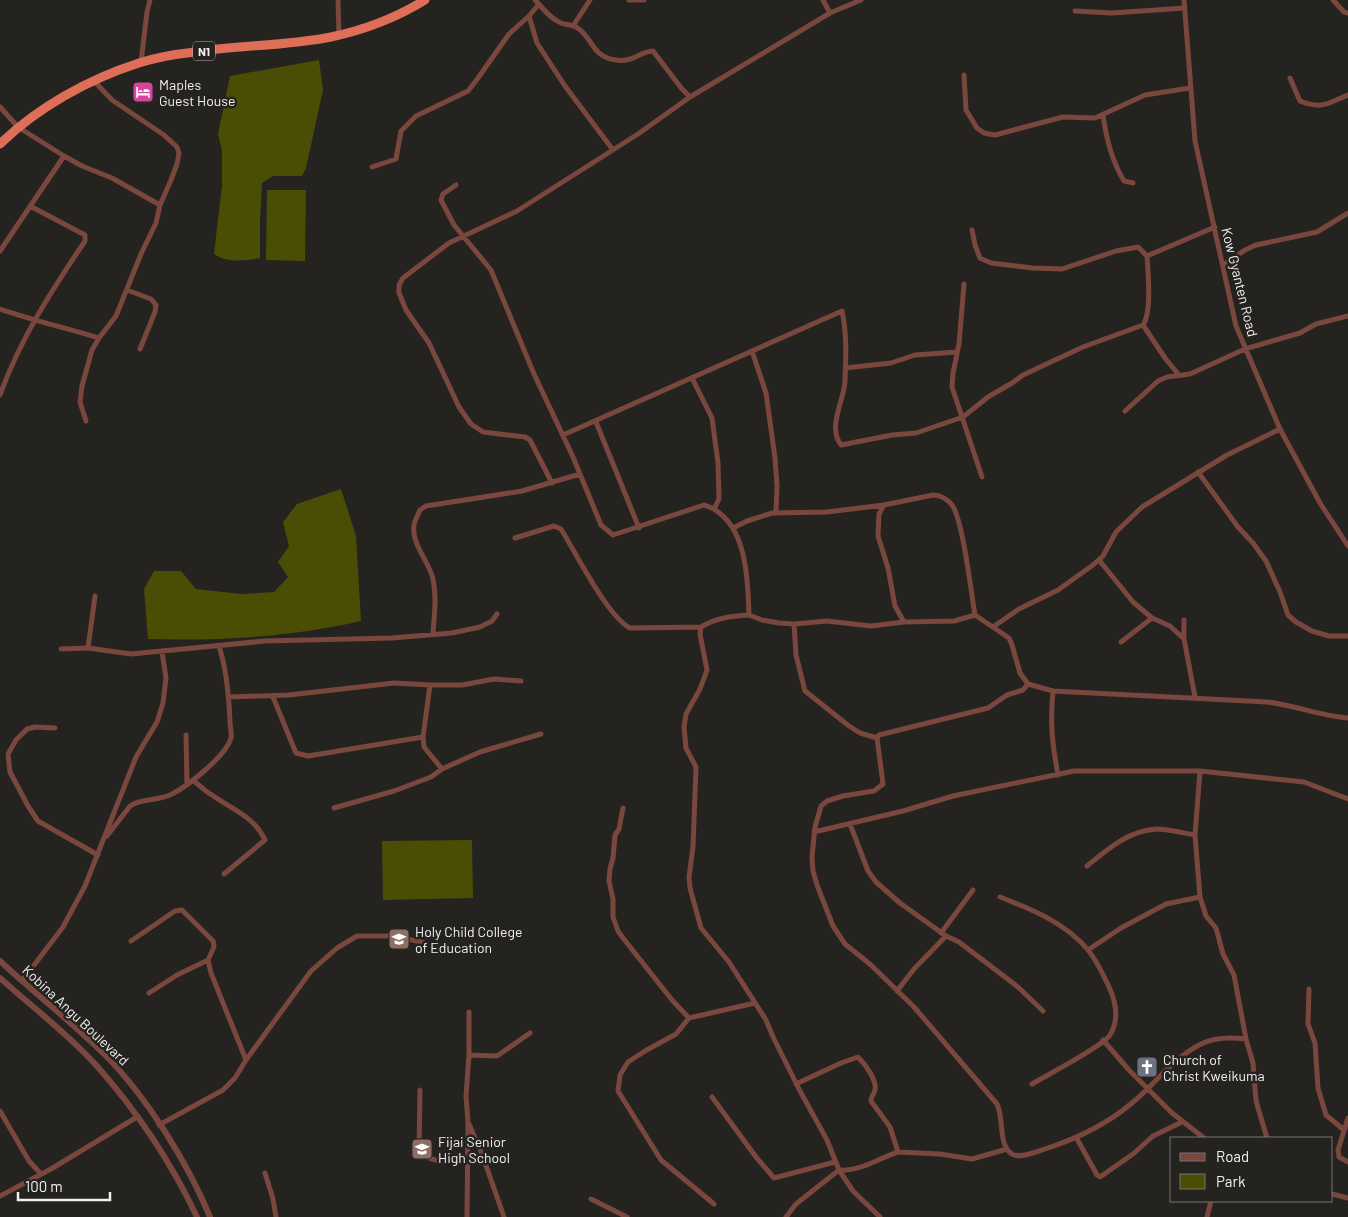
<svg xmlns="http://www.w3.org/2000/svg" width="1348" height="1217" font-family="Barlow,sans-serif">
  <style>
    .green { fill: #4a4e04 }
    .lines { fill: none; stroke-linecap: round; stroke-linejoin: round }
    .minor { stroke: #79473d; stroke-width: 5 }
    .tertiary { stroke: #79473d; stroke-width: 6 }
    .trunk { stroke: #de6e58; stroke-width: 9 }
    .labels { text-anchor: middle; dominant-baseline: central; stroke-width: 5; stroke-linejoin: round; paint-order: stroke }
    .shield { fill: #252320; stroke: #b4b2b1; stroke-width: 1 }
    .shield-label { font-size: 12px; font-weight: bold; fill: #f2f0ef }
    .poi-label { font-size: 14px; fill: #f2f0ef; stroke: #252320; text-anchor: start }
    .street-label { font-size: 14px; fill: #f2f0ef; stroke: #252320 }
  </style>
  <rect width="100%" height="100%" fill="#252320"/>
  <path class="green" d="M 319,60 L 323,90 L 306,168 L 302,176 L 273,176 L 262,183 L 260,220 L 260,258 C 247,261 226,263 214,254 L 222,185 L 222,151 L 218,134 L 230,76 Z
    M 267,190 L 306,190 L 305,261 L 266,260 Z
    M 341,489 L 356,536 L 361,621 C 291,637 219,641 148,639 L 144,589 L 154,571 L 181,571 L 196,589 L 242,594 L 274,592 L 288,577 L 278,562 L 289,546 L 283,522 L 297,504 Z
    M 472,840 L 473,898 L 383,900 L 382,841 Z"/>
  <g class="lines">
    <path class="minor" d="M 338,0 L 339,35
      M 535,0 C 543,8 550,19 561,23 C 567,25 574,25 579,29 C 593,39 592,57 616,60 C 632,63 641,51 653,51 L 682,89 L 690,97
      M 629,0 L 644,0
      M 823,0 L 830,13
      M 1184,0 L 1195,141 L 1236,326 L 1280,429 L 1320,503 L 1348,546
      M 1333,0 L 1344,12 L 1348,13
      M 1075,11 L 1112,13 L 1185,8
      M 529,16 L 537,43 L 565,86 L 613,150
      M 573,26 L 590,0
      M 141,62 L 147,12 L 150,0
      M 964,75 L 966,110 L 977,128 L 984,133 L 995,135 L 1063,117 L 1095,118 L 1145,95 L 1190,88
      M 1290,78 L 1300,101 C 1322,110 1328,103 1348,95
      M 0,107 L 18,127 L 64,156 L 82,166 L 112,178 L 160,205
      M 1103,115 C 1106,138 1112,161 1124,181 L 1133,183
      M 372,167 L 396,159 L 401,131 L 416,116 L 468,91 L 478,78 L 509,34 L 529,16 L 539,4
      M 456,185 L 443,194 L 441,200 L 454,225 L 491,270 L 534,374 L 573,457 L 601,525 L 613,535 L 704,505 C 747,518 748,579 749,615 L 762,620 L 779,623 L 794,624 L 827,621 L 871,626 L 904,622 L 954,621 L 975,615 L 1009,638 L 1012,645 L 1020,673 L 1028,684 L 1053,691 L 1267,702 C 1294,705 1320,716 1348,718
      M 0,251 L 64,156
      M 1147,256 L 1215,227
      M 1223,265 L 1245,250 L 1256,245 L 1317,232 L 1348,213
      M 964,284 L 959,344 L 953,373 L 952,387 L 982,477
      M 127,290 L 151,299 L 156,305 L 155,312 L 140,349
      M 0,309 C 32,320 66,328 99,338
      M 1143,325 L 1165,358 L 1179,375
      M 752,351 L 766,393 L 775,458 L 777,486 L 776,512
      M 845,368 L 891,363 L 915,355 L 957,352
      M 692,378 L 712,418 L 718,463 L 719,499 L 714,509
      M 0,395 C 20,339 52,290 85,241 L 85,235 L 30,206
      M 1125,411 L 1158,381 L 1167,377 L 1190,374 L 1245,349 L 1300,333 L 1316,324 L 1348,316
      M 86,421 L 80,402 L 82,386 L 92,350 L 99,338 L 116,316 L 141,254 L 156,223 L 160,205 L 171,180 L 177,164 L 179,153 L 177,147 L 164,135 L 112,100 L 94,81
      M 596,422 L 639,528
      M 563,435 L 842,311 C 847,334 846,357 845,381 C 844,401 827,427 841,445 L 892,435 L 916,433 L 963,417 L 988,397 L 1012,383 L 1023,375 L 1083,347 L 1143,325 C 1152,312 1148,272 1147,256 L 1138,247 L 1116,251 L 1062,269 L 1032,268 L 991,263 L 980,258 L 975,245 L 972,230
      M 1198,472 L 1238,527 L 1253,543 L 1266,561 L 1280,592 L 1288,615 L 1296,622 L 1312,631 L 1329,636 L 1348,636
      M 552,483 L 530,440 L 525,437 L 483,432 L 471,424 L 459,407 L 429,343 L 406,310 L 399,293 L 399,285 L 403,278 L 449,243 L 517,211 L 638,134 L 690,97 L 830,13 L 861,0
      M 884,505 L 879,514 L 878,536 L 888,568 L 895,606 L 904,622
      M 733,528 L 747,521 L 772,513 L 827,512 L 884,505 L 933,495 C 941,495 947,499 952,505 C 963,520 971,593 975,615
      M 515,538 L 554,526 L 561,529 C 576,553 607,616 630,628 L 701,627
      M 1099,560 L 1133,602 L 1152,618 L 1170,626 L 1184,639
      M 749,615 C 731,616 716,618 701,627 L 700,634 L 707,670 L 700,689 L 686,714 L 684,727 L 686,748 L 696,767 L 693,847 L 689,877 L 690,888 L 701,928 L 729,962 L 766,1020 L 774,1039 L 800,1091 L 827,1140 L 839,1170 L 853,1191 L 880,1217
      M 1184,620 L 1184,639 L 1195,697
      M 794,624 L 796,655 L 805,691 L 849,726 L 860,733 L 877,738
      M 993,627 L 1019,609 L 1058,590 L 1093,565 L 1103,556 L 1116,532 L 1142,507 L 1227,455 L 1280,429
      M 433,634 C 434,616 437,598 433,579 C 429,561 411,544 414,525 C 415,520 418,515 420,510 L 426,506 L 522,491 L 580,474
      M 1121,642 L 1152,618
      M 88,648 L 95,596
      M 61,649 L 88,648 L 131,654 L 265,641 L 392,638 L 452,633 L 480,627 L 492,621 L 497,614
      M 1028,684 L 1023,690 L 1007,695 L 988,708 L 879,735 L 877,738 L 883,784 L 874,791 L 843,796 L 827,801 L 821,806 L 815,827 L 812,857 L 813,871 L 817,885 L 833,926 L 845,944 L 871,965 L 914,1007 L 997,1104 C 1004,1117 998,1146 1012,1154 C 1020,1159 1036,1152 1045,1149 C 1076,1139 1107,1124 1132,1103 C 1156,1083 1173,1058 1201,1044 C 1215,1037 1231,1037 1246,1039
      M 430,685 L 423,737 L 424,747 L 442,769
      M 1053,691 C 1050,722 1052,743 1058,775
      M 229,697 L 289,695 L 394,683 L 430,685 L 462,685 L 494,679 L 521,681
      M 273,697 L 296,753 L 308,756 L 423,737
      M 55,728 L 35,727 L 27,729 L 16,740 L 8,754 L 10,772 L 28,806 L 38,821 L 98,855
      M 186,735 L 187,785
      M 1200,771 L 1195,835 L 1200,897 L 1206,916 L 1216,928 L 1223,954 L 1234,975 L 1246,1039 L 1253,1063 L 1256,1101 L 1267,1138
      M 193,780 C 199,785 205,791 212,795 C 231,809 254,816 265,840 L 224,874
      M 334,808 L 394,791 L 431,777 L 442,769 L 480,752 L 541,734
      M 623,808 L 619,829 L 615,835 L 613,858 L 610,869 L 609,881 L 613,899 L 613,917 L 618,931 L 623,938 L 672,1000 L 689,1018 L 755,1003
      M 850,824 L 868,871 L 876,882 L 900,903 L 946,936 L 959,942 L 1018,987 L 1043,1011
      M 814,832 L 903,811 L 953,796 L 1074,771 L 1200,771 L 1285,780 L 1304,782 L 1348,799
      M 107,836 L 130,806 C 141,798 157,801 170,795 C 187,787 226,756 231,738 C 232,733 230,727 230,722 C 229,696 227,671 219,646
      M 1087,866 C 1108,849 1128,831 1156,829 C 1169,829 1183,833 1195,835
      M 1000,897 C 1031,909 1066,923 1088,950 C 1097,961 1103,974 1109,987 C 1116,1002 1119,1020 1110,1035 C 1103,1046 1047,1075 1032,1084
      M 941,933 L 973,890
      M 131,941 L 175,911 L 182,910 L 213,941 L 214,947 L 208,960
      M 1088,950 L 1121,928 L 1166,904 L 1200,897
      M 22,981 L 63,927 L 85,886 L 136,757 L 157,722 L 163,703 L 166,678 L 162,652
      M 1309,989 L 1308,1024 L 1315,1043 L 1318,1088 L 1326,1115 L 1344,1130
      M 897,991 L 914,969 L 946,936
      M 149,993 L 177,975 L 208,960 L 211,973 L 246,1060
      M 689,1018 L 676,1034 L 645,1051 L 628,1062 L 620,1075 L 618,1091 L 661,1160 L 714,1204
      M 1103,1040 L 1128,1069 L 1172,1113 L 1204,1138
      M 469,1055 L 497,1056 L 530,1033
      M 420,1090 L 419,1149 C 428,1165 452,1161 468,1161
      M 712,1097 L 756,1157 L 774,1178 L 835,1162
      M 0,1111 L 29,1161 L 41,1174
      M 1348,1118 L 1338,1150 L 1339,1157 L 1348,1162
      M 469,1124 L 482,1154 L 504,1217
      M 159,1125 L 223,1090 L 235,1078 L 246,1060 L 311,971 L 337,948 L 357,936 L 391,936 L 422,942 L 444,951
      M 1076,1137 L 1097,1175 L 1100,1177 L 1133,1154 L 1153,1136 L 1182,1122
      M 898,1152 L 940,1154 L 972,1159 L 1007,1149
      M 265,1173 L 273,1199 L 276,1217
      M 1332,1194 L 1348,1198
      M 0,1196 L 51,1169 L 137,1117
      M 591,1199 L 627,1217
      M 467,1217 L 468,1122 L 466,1096 L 469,1055 L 469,1012
      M 786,1217 L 796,1204 L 839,1170 C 860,1172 879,1158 898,1152 L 890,1127 L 871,1101 C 871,1096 874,1095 875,1090 C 877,1080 865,1064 858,1057 L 841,1063 L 796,1084
      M 1207,1217 L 1211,1201"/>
    <path class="tertiary" d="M 0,961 C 34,993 72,1022 105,1055 C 146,1096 188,1163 210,1217
      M 0,978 C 32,1007 67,1033 96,1065 C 137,1111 171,1162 197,1217"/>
    <path class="trunk" d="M 0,144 C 38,107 89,79 139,63 C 157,57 177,54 195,52 C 240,45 286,46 331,37 C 364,30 396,18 425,0"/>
  </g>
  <defs>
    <g id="hotel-square" transform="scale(1.125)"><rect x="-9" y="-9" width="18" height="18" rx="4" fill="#d1479c" stroke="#252320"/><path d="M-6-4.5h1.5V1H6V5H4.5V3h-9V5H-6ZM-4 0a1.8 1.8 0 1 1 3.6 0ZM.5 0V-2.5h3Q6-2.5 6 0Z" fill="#fff"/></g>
    <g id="university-square" transform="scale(1.125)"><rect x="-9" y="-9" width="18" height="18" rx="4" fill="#8d6e63" stroke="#252320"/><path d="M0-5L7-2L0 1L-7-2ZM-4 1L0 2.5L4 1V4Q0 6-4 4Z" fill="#fff"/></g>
    <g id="church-square" transform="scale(1.125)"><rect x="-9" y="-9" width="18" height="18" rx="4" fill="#6b7280" stroke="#252320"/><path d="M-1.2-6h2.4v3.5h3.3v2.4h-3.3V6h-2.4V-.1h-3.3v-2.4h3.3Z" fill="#fff"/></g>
    <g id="school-square" transform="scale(1.125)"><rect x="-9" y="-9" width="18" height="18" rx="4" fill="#8d6e63" stroke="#252320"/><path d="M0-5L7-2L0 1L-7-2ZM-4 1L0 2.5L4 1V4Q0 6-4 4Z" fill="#fff"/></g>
  </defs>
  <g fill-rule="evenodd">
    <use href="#hotel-square" x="143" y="92"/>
    <use href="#university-square" x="399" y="939"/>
    <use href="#church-square" x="1147" y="1067"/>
    <use href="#school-square" x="422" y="1149"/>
  </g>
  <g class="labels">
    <rect class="shield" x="193" y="41.5" width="22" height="19" rx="4"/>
    <g class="shield-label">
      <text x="204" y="51">N1</text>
    </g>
    <g class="poi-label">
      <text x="159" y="84">Maples<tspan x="159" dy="16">Guest House</tspan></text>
      <text x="415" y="931">Holy Child College<tspan x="415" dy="16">of Education</tspan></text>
      <text x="1163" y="1059">Church of<tspan x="1163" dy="16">Christ Kweikuma</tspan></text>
      <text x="438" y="1141">Fijai Senior<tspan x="438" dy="16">High School</tspan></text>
    </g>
    <g class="street-label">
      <text transform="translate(1240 282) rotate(76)">Kow Gyanten Road</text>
      <text transform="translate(76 1015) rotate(43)">Kobina Angu Boulevard</text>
    </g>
  </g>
  <rect x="1170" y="1137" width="162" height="65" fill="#252320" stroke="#777573"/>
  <rect x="1180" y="1153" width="25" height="8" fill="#79473d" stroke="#777573"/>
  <text x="1216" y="1162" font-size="15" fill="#f2f0ef">Road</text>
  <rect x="1180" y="1174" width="25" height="15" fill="#4a4e04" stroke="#777573"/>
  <text x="1216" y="1187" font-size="15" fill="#f2f0ef">Park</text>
  <path d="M18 1192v8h92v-8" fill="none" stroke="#f2f0ef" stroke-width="2.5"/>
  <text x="25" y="1192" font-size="15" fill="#f2f0ef" stroke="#252320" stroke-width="4" paint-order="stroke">100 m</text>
</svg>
